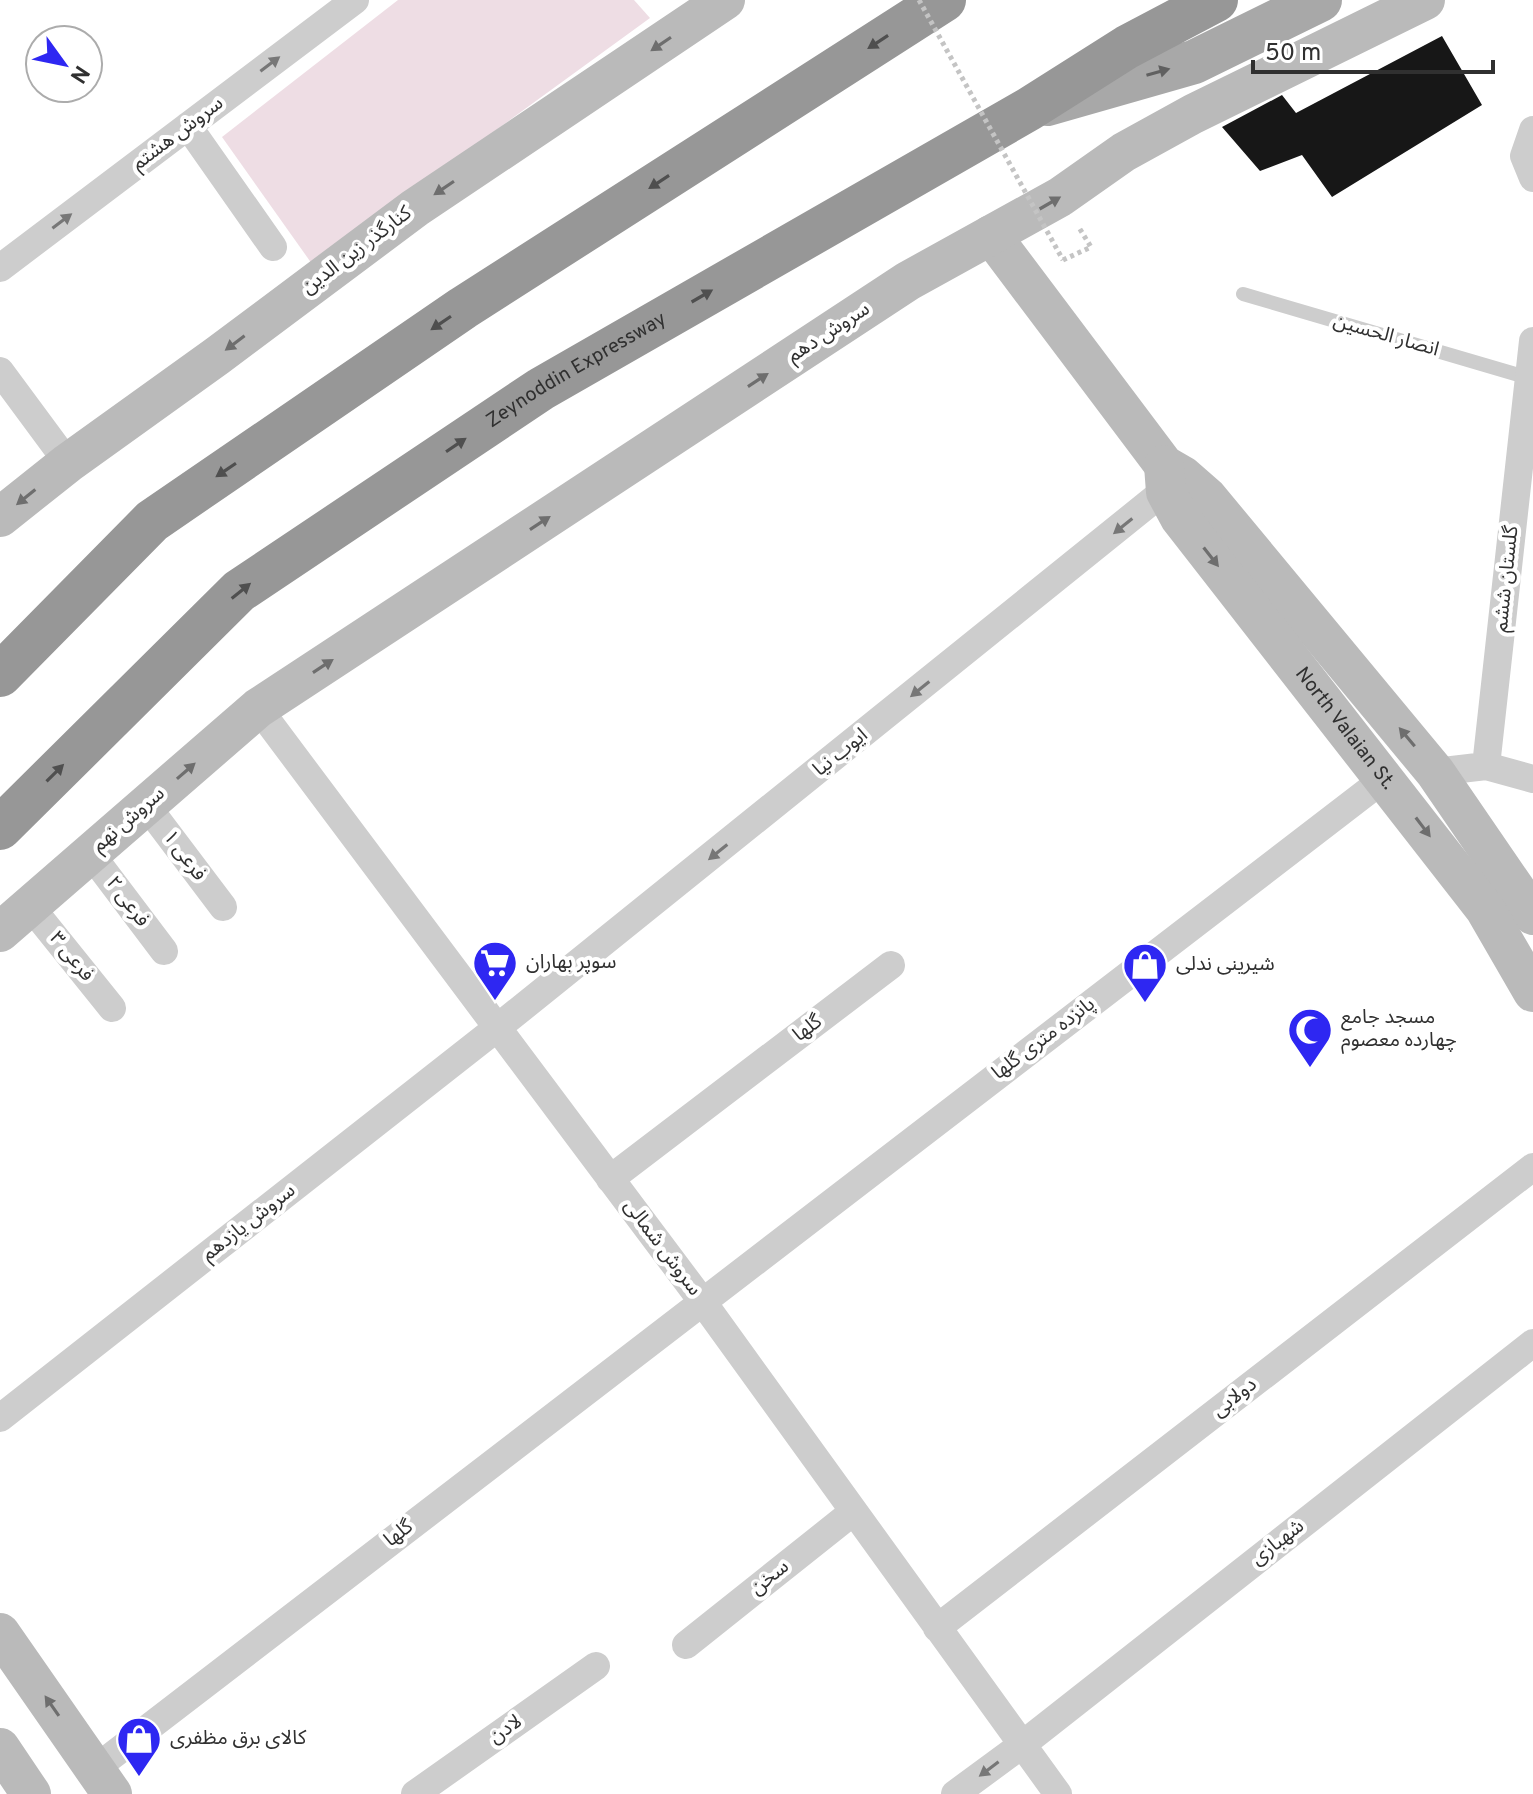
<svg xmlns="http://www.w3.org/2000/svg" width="1533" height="1794" font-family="Overpass,'Noto Sans Arabic',sans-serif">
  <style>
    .green { fill: #eedde4 }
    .building { fill: #171717 }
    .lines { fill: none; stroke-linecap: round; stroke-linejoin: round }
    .path { stroke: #c4c4c4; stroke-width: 5; stroke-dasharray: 4 4; stroke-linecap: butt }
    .lane { stroke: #cdcdcd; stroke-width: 14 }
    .street { stroke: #cdcdcd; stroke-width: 28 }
    .secondary { stroke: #bababa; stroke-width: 40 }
    .primary { stroke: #a8a8a8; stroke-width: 44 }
    .highway { stroke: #979797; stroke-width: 44 }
    .path-bridge { stroke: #c4c4c4; stroke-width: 5; stroke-dasharray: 4 4; stroke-linecap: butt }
    .oneway { fill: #4f4f4f }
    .oneway2 { fill: #6e6e6e }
    .oneway3 { fill: #777 }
    .oneway4 { fill: #606060 }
    .labels { text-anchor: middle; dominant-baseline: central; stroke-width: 8; stroke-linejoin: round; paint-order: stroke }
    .street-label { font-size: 20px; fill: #303030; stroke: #fff }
    .poi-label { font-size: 20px; fill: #303030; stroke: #fff; text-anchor: start }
  </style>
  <rect width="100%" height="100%" fill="#fff"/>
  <path class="green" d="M 398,0 L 634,0 L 650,18 L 312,264 L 222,137 Z"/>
  <path class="building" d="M 1442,36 L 1482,105 L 1332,197 L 1302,155 L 1260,171 L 1222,127 L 1282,95 L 1296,113 Z"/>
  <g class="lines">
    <path class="path" d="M 1063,260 L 1091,247 L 1078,226"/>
    <path class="lane" d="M 1243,294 L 1529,378"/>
    <path class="street" d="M 188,126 L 273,247
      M 1533,130 L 1524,156 L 1533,178
      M 0,268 L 355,0
      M 0,371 L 68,463
      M 258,708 L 702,1301 L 1058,1794
      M 1486,766 L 1533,341
      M 1435,772 L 1486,766 L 1533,779
      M 146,805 L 223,907
      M 90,853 L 164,951
      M 30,906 L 112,1008
      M 610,1179 L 891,965
      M 0,1418 L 497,1028 L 1179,479
      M 937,1628 L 1533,1167
      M 686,1645 L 853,1512
      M 96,1768 L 1385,778
      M 415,1794 L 596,1666
      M 955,1794 L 1023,1744 L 1533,1343"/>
    <g class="secondary">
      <path d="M 991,235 L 1164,465 L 1183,476 L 1207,497 L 1435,772 L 1533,915"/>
      <path id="s1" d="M 1164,465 L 1166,492 L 1180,518 L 1485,909 L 1533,992"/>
      <path d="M 0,517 L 68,463 L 217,356 L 415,208 L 725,0"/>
      <path d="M 0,932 L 258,708 L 908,281 L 1060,197 L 1124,152 L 1193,114 L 1425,0"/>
      <path d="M 0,1633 L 112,1794"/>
      <path d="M 0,1748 L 31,1794"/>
    </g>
    <path class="primary" d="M 1047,104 L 1194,62 L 1320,0"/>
    <g class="highway">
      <path d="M 0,675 L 152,521 L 463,308 L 944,0"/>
      <path id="s2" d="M 0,828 L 239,591 L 541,389 L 1029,109 L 1127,47 L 1216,0"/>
    </g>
    <path class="path-bridge" d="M 919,0 L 1063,260"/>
  </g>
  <defs><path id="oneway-solid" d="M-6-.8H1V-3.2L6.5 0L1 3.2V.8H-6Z" transform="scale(2)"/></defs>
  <g class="oneway">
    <use href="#oneway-solid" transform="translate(878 42) rotate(147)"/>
    <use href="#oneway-solid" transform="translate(659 182) rotate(147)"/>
    <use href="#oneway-solid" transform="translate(702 296) rotate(-30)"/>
    <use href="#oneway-solid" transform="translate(441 323) rotate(146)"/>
    <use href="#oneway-solid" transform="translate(456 445) rotate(-34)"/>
    <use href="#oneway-solid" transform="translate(226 470) rotate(146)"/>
    <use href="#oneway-solid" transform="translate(241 591) rotate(-39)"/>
    <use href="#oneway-solid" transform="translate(55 773) rotate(-45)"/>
  </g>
  <g class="oneway2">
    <use href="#oneway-solid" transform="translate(661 44) rotate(146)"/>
    <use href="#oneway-solid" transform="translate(444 188) rotate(146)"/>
    <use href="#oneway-solid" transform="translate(1050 203) rotate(-30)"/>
    <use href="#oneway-solid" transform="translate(235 343) rotate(143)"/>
    <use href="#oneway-solid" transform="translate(758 380) rotate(-33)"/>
    <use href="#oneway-solid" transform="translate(26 497) rotate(141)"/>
    <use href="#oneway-solid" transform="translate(540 523) rotate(-33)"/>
    <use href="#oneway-solid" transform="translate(1211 557) rotate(52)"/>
    <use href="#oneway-solid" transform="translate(323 666) rotate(-33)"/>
    <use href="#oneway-solid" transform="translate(1407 737) rotate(-130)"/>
    <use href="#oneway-solid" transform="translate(186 771) rotate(-41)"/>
    <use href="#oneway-solid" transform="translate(1423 827) rotate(53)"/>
    <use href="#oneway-solid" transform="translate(52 1706) rotate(-125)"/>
  </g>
  <g class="oneway3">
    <use href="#oneway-solid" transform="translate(270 64) rotate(-37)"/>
    <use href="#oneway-solid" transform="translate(62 221) rotate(-37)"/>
    <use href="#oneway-solid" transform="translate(1123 526) rotate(141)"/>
    <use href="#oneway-solid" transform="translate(920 689) rotate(141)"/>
    <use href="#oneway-solid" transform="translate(718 852) rotate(141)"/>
    <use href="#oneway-solid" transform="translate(989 1769) rotate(143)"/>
  </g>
  <use class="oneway4" href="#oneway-solid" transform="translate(1158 72) rotate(-16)"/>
  <defs>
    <g id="supermarket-pin" transform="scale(2.3)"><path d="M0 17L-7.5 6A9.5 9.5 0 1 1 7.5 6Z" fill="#2e27f2" stroke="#fff"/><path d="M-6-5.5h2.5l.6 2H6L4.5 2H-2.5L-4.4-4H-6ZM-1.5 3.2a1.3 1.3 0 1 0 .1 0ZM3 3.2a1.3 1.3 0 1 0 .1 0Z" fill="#fff"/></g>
    <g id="shop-pin" transform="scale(2.3)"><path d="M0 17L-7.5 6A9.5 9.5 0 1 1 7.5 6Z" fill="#2e27f2" stroke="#fff"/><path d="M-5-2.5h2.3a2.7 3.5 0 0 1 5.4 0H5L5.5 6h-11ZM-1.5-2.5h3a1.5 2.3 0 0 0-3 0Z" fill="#fff"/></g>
    <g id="mosque-pin" transform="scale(2.3)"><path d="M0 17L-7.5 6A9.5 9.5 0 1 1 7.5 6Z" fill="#2e27f2" stroke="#fff"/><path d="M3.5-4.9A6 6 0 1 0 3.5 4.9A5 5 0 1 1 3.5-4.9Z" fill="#fff"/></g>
  </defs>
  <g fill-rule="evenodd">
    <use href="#supermarket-pin" x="495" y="963"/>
    <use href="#shop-pin" x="1145" y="965"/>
    <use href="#mosque-pin" x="1310" y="1030"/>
    <use href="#shop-pin" x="139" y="1739"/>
  </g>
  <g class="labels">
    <g class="street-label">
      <text transform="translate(178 134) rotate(-37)">سروش هشتم</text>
      <text transform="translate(357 251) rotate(-37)">کنارگذر زین الدین</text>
      <text transform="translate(829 333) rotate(-33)">سروش دهم</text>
      <text transform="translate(1386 336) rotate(16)">انصار الحسین</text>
      <text stroke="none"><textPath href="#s2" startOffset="740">Zeynoddin Expressway</textPath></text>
      <text transform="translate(1507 579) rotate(-84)">گلستان ششم</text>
      <text stroke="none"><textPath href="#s1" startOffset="324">North Valaian St.</textPath></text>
      <text transform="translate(841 753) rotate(-39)">ایوب نیا</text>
      <text transform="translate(129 820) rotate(-41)">سروش نهم</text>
      <text transform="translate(184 856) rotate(53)">فرعی ۱</text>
      <text transform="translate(127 902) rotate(53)">فرعی ۲</text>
      <text transform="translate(71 957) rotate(51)">فرعی ۳</text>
      <text transform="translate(808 1029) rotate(-37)">گلها</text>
      <text transform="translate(1044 1039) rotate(-37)">پانزده متری گلها</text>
      <text transform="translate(249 1223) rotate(-38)">سروش یازدهم</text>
      <text transform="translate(662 1248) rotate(53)">سروش شمالی</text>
      <text transform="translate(1235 1398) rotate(-38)">دولابی</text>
      <text transform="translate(399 1534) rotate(-38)">گلها</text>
      <text transform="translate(1278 1543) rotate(-38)">شهبازی</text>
      <text transform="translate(770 1578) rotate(-39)">سخن</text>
      <text transform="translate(506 1730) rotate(-35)">لادن</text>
    </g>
    <g class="poi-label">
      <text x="526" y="963">سوپر بهاران</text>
      <text x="1176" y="965">شیرینی ندلی</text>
      <text x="1341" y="1018">مسجد جامع<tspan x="1341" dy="23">چهارده معصوم</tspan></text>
      <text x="170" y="1739">کالای برق مظفری</text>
    </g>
  </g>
  <g transform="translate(64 64) rotate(123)"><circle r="38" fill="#ffffff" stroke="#acacac" stroke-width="2"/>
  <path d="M0-6L14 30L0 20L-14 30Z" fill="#2e27f2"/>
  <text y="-12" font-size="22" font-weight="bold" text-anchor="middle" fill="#303030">N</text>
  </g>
  <path d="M1253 60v12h240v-12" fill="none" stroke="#303030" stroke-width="4"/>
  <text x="1265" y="60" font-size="24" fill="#303030" stroke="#ffffff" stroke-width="6" paint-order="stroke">50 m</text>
</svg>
